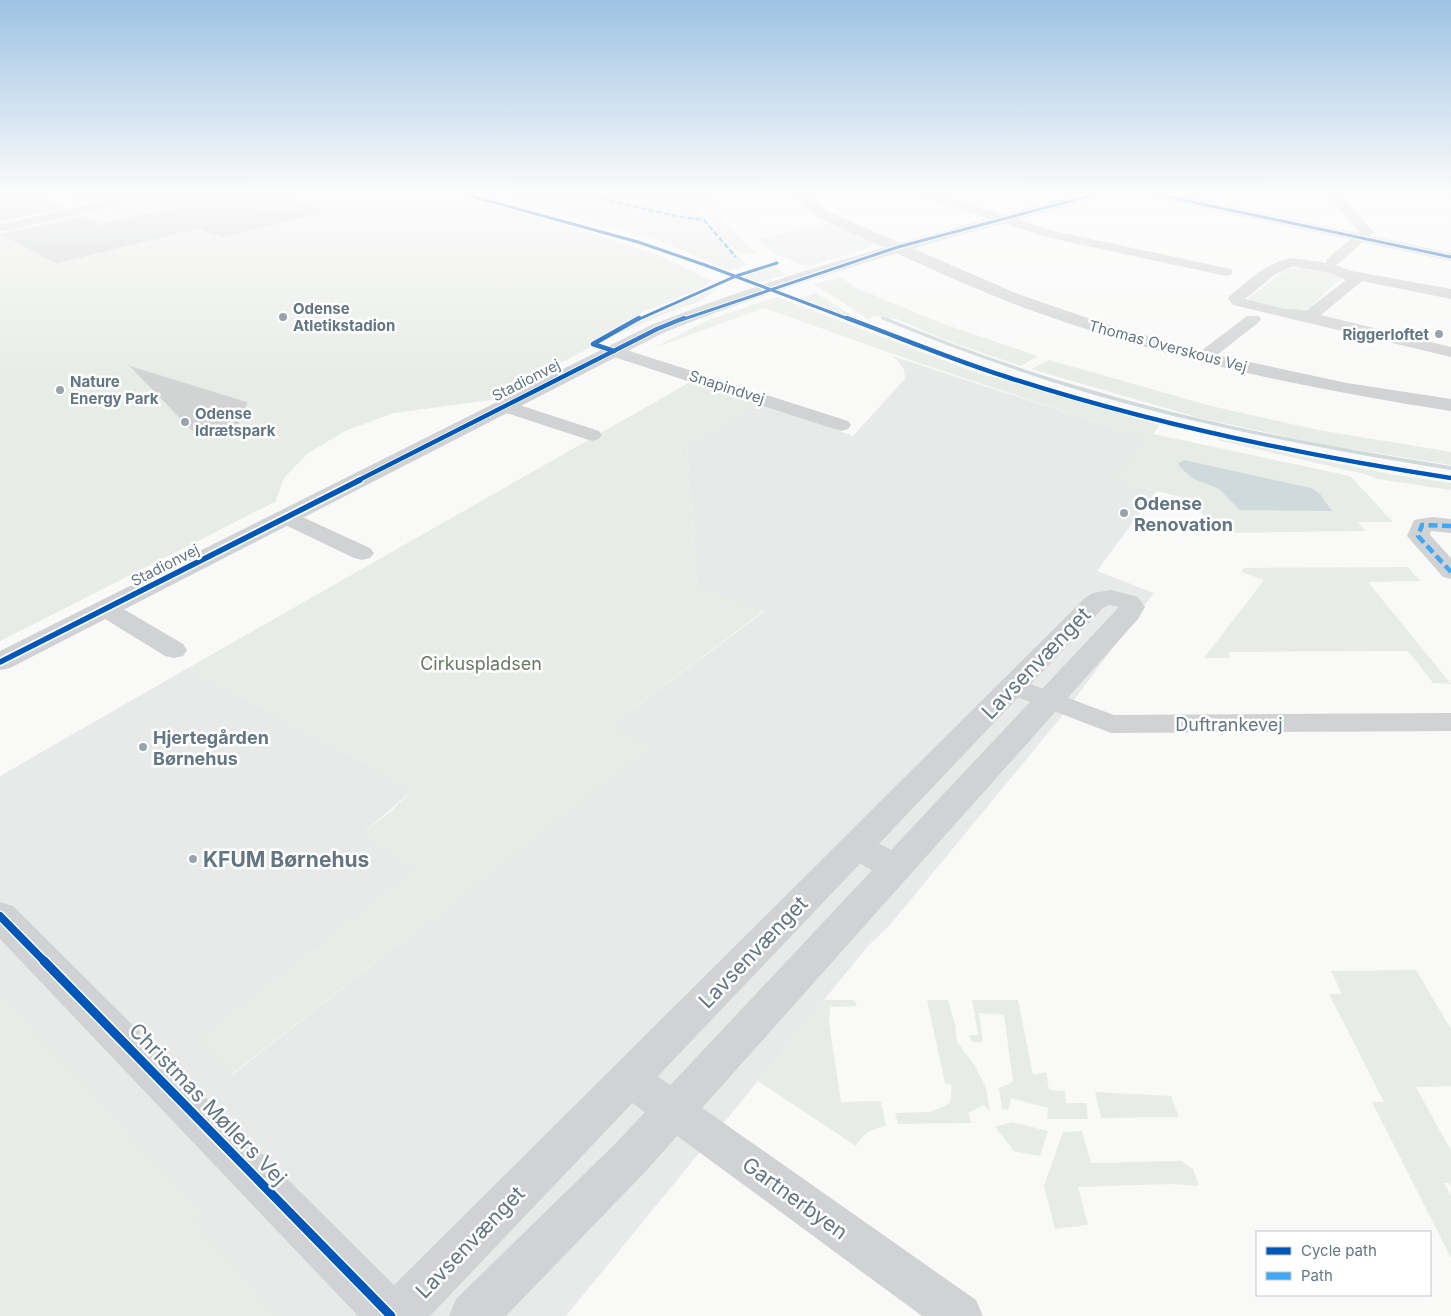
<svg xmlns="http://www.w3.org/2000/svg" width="1451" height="1316" font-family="Inter,sans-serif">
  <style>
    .built { fill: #e8eaea }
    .green { fill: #e8ece6 }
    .water { fill: #d0d9db }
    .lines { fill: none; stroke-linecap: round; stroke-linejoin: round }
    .stream { fill: #d0d9db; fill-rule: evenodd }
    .building { fill: #d2d4d4; stroke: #e8e8e8 }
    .minor { fill: #d1d2d3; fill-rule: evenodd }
    .tertiary { fill: #d1d2d3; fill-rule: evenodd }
    .quiet-far1 { stroke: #3fa9f5; stroke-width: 2.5; stroke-dasharray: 5.5 2.5; stroke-linecap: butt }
    .quiet { stroke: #3fa9f5; stroke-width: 4.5; stroke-dasharray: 9 4.5; stroke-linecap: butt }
    .cycleway-far4-casing { stroke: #fff; stroke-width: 5 }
    .cycleway-far3-casing { stroke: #fff; stroke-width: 6 }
    .cycleway-far2-casing { stroke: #fff; stroke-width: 9 }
    .cycleway-far1-casing { stroke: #fff; stroke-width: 11 }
    .cycleway-casing { stroke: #fff; stroke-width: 12 }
    .cycleway-far4 { stroke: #0057b8; stroke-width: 3 }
    .cycleway-far3 { stroke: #0057b8; stroke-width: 4.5 }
    .cycleway-far2 { stroke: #0057b8; stroke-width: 5.5 }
    .cycleway-far1 { stroke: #0057b8; stroke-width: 8 }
    .cycleway { stroke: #0057b8; stroke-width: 9 }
    .poi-dot { fill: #98a4ad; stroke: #fff; stroke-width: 2 }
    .labels { text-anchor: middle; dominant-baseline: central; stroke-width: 5; stroke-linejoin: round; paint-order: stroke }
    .far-poi-label { font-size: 15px; font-weight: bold; fill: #637684; stroke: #fff; text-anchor: start }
    .far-street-label { font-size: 15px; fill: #637684; stroke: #fff }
    .poi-label { font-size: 18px; font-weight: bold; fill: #637684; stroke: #fff; text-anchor: start }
    .park-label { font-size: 18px; fill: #677a62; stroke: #fff }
    .street-label { font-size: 18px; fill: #637684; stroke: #fff }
    .near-street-label { font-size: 21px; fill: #637684; stroke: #fff }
    .near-poi-label { font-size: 21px; font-weight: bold; fill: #637684; stroke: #fff; text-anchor: start }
  </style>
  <rect width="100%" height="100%" fill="#f9f9f8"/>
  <path class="built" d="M 830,223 L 874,242 L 873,246 L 808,267 L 773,253 L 757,239 Z
    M 892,356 L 1149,439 L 1113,480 L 1156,491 L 1097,571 L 1154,593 L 1062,716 L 889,926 L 868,946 L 566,1316 L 0,1316 L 0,776 L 188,668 L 414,789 L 363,833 L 417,870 L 201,1039 L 233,1074 L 649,748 L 610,726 L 765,611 L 697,588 L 687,446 L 759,403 L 853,436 L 905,379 L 904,370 L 899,362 Z"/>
  <path class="green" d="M 58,195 L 133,195 L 89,205 Z
    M 170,195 L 458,195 L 567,225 L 658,255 L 710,280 L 708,285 L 643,312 L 601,336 L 601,340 L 650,314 L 721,284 L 703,300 L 667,313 L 600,342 L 491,400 L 394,413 L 347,430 L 308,453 L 284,478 L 275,502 L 0,641 L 0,233 Z
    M 486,195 L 692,195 C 708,228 720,241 748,265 L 729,271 L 658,240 Z
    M 696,195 L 713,195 C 717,218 740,239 757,254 C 729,261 707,215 696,195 Z
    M 773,265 L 786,275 L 759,283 L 739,276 Z
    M 1300,267 L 1335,273 L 1341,278 L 1310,307 L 1295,311 L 1252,303 L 1248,298 L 1287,269 Z
    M 841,277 L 854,287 L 941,323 L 1038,356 L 1021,366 L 948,341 L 897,319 L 877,316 L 868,319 L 814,284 Z
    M 816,293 L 864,323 L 799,299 Z
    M 777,297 L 972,371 L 1160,425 L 1153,434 L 1350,476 L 1393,522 L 1358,522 L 1365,531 L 1223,533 L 1185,498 L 1112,480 L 1148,439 L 922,364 L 764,308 L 656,347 L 708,320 Z
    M 1049,360 L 1211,406 L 1318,430 L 1451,452 L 1451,465 L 1325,445 L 1200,418 L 1031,369 Z
    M 692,381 L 759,403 L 687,446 L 697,588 L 765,610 L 610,726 L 650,748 L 232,1074 L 201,1039 L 417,870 L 363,833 L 391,811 L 414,789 L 188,668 Z
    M 1219,439 L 1390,474 L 1451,483 L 1451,490 L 1378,479 L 1364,474 L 1217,440 Z
    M 1408,567 L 1420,581 L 1368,582 L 1451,684 L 1433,683 L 1408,651 L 1228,652 L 1231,658 L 1204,658 L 1264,580 L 1241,572 L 1244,568 Z
    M 1416,970 L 1451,1029 L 1451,1086 L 1416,1087 L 1451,1151 L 1451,1187 L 1449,1183 L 1444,1183 L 1451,1196 L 1451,1258 L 1372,1102 L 1384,1102 L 1329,994 L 1342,994 L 1331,971 Z
    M 0,994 L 201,1212 L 196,1225 L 277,1316 L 0,1316 Z
    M 824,1000 L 854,1000 L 857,1006 L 830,1007 L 829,1023 L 841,1102 L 881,1101 L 886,1126 C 872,1129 863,1133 856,1146 L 758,1081 Z
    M 927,1000 L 948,1000 L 955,1024 L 957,1042 L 975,1066 L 986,1088 L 990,1112 L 984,1105 L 968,1113 L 972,1123 L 898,1124 L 895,1113 L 931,1112 L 950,1103 L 952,1085 L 945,1083 Z
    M 972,1000 L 1018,1000 L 1033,1075 L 1046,1072 L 1049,1090 L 1065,1091 L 1066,1103 L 1086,1103 L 1088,1119 L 1047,1119 L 1048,1108 L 1011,1098 L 1008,1110 L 1002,1109 L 999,1088 L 1013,1082 L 1004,1015 L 979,1013 L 983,1042 L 972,1042 L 969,1036 L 978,1034 Z
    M 1095,1092 L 1171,1096 L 1179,1117 L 1101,1118 Z
    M 1012,1122 L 1048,1131 L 1040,1156 L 1014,1151 L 995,1127 Z
    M 1082,1131 L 1091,1163 L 1181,1161 L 1193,1169 L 1199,1186 L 1171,1184 L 1078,1187 L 1088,1225 L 1055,1229 L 1044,1186 L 1063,1132 Z"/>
  <path class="water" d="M 1184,460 L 1311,488 L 1320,494 L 1332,511 L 1240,510 L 1219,489 L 1192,478 L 1179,466 L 1179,463 Z"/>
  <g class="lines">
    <path class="stream" d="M 881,317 L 885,317 C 953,345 1021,370 1092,390 C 1209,425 1330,447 1451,466 L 1451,470 C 1329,450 1207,428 1088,393 C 1018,372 949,347 881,319 Z"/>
  </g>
  <path class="building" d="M 0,195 L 35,195 L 65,208 L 0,222 Z
    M 157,195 L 282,195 L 328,211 L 224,238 L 198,229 L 56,264 L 0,234 L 83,216 L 101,224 L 170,208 L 151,200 Z
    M 128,365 L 248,402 L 237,429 L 193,432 Z"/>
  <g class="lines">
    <path class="minor" d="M 133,195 L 155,195 L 149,199 L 0,232 L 0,224 Z
      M 794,195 L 807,195 L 827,211 L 1018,294 L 1096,321 L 1197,350 L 1201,351 L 1247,316 L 1259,316 L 1261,319 L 1259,322 L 1217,355 L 1347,383 L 1451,399 L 1451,411 C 1308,389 1168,360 1033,311 C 959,284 889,249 817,217 L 804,207 Z
      M 923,195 L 941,195 L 1054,231 L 1226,268 L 1231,269 L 1233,272 L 1231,275 L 1226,276 L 1046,237 L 925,198 Z
      M 1328,195 L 1341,195 L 1374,232 L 1338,264 L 1335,265 L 1352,271 L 1451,289 L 1451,299 L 1362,281 L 1321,315 L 1451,347 L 1451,357 L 1233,305 L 1228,298 L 1231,295 L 1257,273 L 1279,261 L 1292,258 L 1327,263 L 1326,261 L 1328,258 L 1359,232 ZM 1293,266 L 1331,273 L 1346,280 L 1307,310 L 1285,309 L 1245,299 L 1274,275 Z
      M 614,346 L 848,421 L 851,425 L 848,429 L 841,431 L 834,429 L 608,355 L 605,351 L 608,347 Z
      M 504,400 L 599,431 L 602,435 L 599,439 L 592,441 L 497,410 L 495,406 L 497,402 Z
      M 287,510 L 370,548 L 374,553 L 370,558 L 362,560 L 354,558 L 279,522 L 276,517 L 279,512 Z
      M 1433,517 L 1451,519 L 1451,533 L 1431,531 L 1430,535 L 1451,558 L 1451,579 L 1443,577 L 1407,536 L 1414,520 Z
      M 106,602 L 115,604 L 183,644 L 187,650 L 183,656 L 174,658 L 165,656 L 97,614 L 94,609 L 97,604 Z
      M 1014,678 L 1114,715 L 1451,713 L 1451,731 L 1111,733 L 1004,692 L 1000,686 L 1004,680 Z
      M 856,835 C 873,840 904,853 912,868 L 908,877 L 896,880 L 884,877 L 845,855 L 840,847 L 845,839 Z
      M 630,1062 L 644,1067 L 976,1300 L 983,1316 L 922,1316 L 616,1091 L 611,1079 L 616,1067 Z"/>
    <path class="tertiary" d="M 1079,195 L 1099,195 L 1098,198 C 951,237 804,276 663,333 L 10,668 L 0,670 L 0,651 L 651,325 C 790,270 935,233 1079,195 Z
      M 1153,195 L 1176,195 L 1451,253 L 1451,261 L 1159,199 L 1154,198 Z
      M 1111,590 L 1138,597 L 1145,607 L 1138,619 L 646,1171 L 506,1316 L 449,1316 L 456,1299 L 616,1143 L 1119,607 L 1109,605 L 1103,608 L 430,1316 L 358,1316 L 0,939 L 0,902 L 13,906 L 394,1285 L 1085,598 L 1093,593 Z"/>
    <path class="quiet-far1" d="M 586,195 L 675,216 L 704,220 L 736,257"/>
    <path class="quiet" d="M 1451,526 L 1422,525 L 1418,536 L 1451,572"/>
    <g class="cycleway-far4-casing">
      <path id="cycleway-far4" d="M 467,195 L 638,242 L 705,265 L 851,320
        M 1159,195 L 1451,257
        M 637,320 L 736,276 L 777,263
        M 681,320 L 898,247 L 1093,195"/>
    </g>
    <g class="cycleway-far3-casing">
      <path id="cycleway-far3" d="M 847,318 C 901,338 953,360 1007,377 C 1152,424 1301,455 1451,478
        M 614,351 L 593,344 L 639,318
        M 357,481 L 657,329 L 684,318"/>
    </g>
    <g class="cycleway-far2-casing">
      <path id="cycleway-far2" d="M 0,662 L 360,480"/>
    </g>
    <g class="cycleway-far1-casing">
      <path id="cycleway-far1" d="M 0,916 L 46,963"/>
    </g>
    <g class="cycleway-casing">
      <path id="cycleway" d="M 44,961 L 391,1316"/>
    </g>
    <use href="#cycleway-far4" class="cycleway-far4"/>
    <use href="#cycleway-far3" class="cycleway-far3"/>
    <use href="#cycleway-far2" class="cycleway-far2"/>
    <use href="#cycleway-far1" class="cycleway-far1"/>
    <use href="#cycleway" class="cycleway"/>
  </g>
  <linearGradient id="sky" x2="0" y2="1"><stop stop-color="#9ec3e3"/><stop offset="0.51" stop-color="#fcfcfc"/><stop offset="1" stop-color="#fcfcfc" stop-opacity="0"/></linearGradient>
  <rect width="1451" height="379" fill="url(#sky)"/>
  <g class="poi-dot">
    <circle cx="283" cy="317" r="5"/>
    <circle cx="1439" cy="334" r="5"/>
    <circle cx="60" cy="390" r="5"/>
    <circle cx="185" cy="422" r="5"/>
    <circle cx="1124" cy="513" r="5"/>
    <circle cx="143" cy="747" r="5"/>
    <circle cx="193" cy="859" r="5"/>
  </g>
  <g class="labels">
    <g class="far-poi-label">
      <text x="293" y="308">Odense<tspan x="293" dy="17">Atletikstadion</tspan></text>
      <text x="1429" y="334" text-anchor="end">Riggerloftet</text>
      <text x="70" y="381">Nature<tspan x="70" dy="17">Energy Park</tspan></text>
      <text x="195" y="413">Odense<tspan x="195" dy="17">Idrætspark</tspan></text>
    </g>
    <g class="far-street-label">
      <text transform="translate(1168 346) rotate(15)">Thomas Overskous Vej</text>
      <text transform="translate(526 380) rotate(-27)">Stadionvej</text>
      <text transform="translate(727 387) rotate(18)">Snapindvej</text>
      <text transform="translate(165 565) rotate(-27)">Stadionvej</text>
    </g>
    <g class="poi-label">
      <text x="1134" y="503">Odense<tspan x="1134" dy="21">Renovation</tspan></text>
      <text x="153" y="737">Hjertegården<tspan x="153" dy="21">Børnehus</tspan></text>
    </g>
    <g class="park-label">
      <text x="481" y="663">Cirkuspladsen</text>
    </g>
    <g class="street-label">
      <text x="1229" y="724">Duftrankevej</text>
    </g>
    <g class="near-street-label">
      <text transform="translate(1036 663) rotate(-46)">Lavsenvænget</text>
      <text transform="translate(753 952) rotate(-46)">Lavsenvænget</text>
      <text transform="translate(208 1104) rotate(46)">Christmas Møllers Vej</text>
      <text transform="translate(795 1198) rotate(36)">Gartnerbyen</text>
      <text transform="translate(470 1242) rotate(-46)">Lavsenvænget</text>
    </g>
    <g class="near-poi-label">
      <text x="203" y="859">KFUM Børnehus</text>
    </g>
  </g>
  <rect x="1256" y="1231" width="175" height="65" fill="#ffffff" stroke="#c1c8ce"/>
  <rect x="1266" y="1247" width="25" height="8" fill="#0057b8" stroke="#c1c8ce"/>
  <text x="1301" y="1256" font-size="15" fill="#637684">Cycle path</text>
  <rect x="1266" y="1272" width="25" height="8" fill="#3fa9f5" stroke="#c1c8ce"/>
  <text x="1301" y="1281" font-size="15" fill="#637684">Path</text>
</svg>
